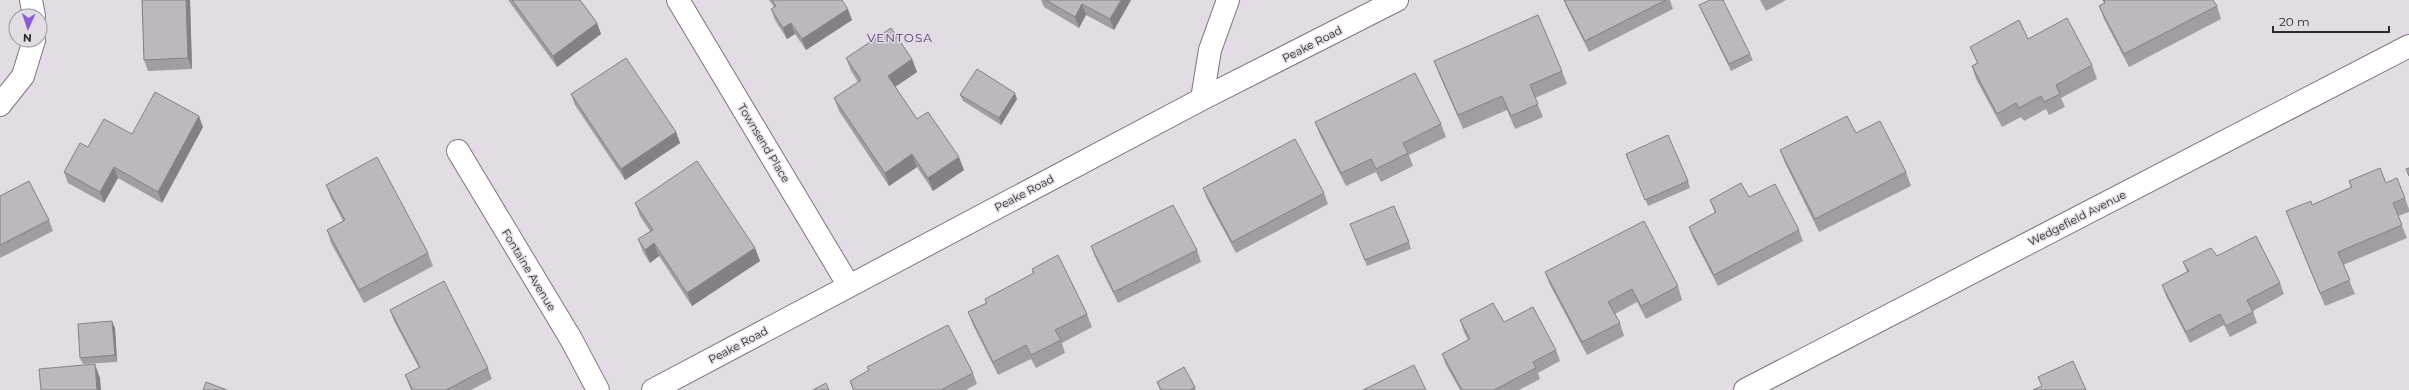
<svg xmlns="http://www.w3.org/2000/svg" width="2409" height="390" font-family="Montserrat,sans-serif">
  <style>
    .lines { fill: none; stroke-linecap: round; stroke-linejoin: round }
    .street-casing { stroke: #7c757c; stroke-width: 24 }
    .street { stroke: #fff; stroke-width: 22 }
    .wall { fill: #a39da3 }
    .shaded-wall { fill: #858085 }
    .building { fill: #beb7be; stroke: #858085 }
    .labels { text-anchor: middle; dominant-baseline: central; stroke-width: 3; stroke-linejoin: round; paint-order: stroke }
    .street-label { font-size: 11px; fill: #2e2b2e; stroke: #e4dce5 }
    .neighbourhood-label { font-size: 12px; letter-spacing: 1px; fill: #4f3b77; stroke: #e4dce5 }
  </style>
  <rect width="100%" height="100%" fill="#e4dce5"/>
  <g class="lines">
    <g class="street-casing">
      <path id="street" d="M 31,0 L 34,16
        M 678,0 L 849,286
        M 1202,99 L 1210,50 L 1228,0
        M 0,105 L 23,76 L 34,40
        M 458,151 L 571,339 L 598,390
        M 653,390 L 1202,99 L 1397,0
        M 1745,390 L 2409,46"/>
    </g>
    <use href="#street" class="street"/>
  </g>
  <path class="wall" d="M 142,0 L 190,0 L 192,69 L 148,71 L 144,60 Z
    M 508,0 L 580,0 L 597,23 L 601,34 L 557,67 Z
    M 769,0 L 842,0 L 852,20 L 806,50 L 795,34 L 787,39 L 775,20 L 771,9 L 774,7 Z
    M 1041,0 L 1131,0 L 1114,30 L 1086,15 L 1079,28 L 1044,7 Z
    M 1564,0 L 1670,0 L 1673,9 L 1589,52 L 1566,6 Z
    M 1760,0 L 1786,0 L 1766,11 Z
    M 2102,0 L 2213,0 L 2217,6 L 2221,19 L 2129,67 L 2104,19 L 2099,6 L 2104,3 Z
    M 1699,5 L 1750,54 L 1753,60 L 1731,71 L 1702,12 Z
    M 2028,39 L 2092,65 L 2097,79 L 2061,98 L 2065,107 L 2049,115 L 2046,109 L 2024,121 L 2021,117 L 2002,127 L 1976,79 L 1972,66 L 1977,63 L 1970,47 Z
    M 846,58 L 912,59 L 917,72 L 895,87 L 917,119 L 964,170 L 933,191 L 917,167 L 889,186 L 839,111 L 834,98 L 858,82 L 851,71 Z
    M 1434,61 L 1562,71 L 1567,84 L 1535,98 L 1543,117 L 1515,129 L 1507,110 L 1463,129 L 1439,74 Z
    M 571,94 L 676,132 L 680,143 L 625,180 L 575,105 Z
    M 960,95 L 1017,99 L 1001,125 L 963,101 Z
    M 1315,122 L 1441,124 L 1446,137 L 1409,155 L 1413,166 L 1381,182 L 1376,172 L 1346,186 L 1320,135 Z
    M 203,127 L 162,203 L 118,178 L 104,203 L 68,183 L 64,172 L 88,147 L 132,134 Z
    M 1856,133 L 1906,172 L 1911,186 L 1819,232 L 1785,163 L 1780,150 Z
    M 1626,154 L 1688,181 L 1690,188 L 1648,206 Z
    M 2349,181 L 2386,183 L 2405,198 L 2409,209 L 2409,212 L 2398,216 L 2407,238 L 2343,265 L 2355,294 L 2325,306 L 2291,224 L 2286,211 L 2312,205 L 2351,188 Z
    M 326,185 L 428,253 L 433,266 L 364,303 L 331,243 L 327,230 L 343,221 L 331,198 Z
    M 1203,188 L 1324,193 L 1328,204 L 1236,253 L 1207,199 Z
    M 0,196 L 49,220 L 53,231 L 0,258 Z
    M 1749,197 L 1799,230 L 1803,241 L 1718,286 L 1693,238 L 1689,227 L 1715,213 L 1710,200 Z
    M 635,203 L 755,248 L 760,261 L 692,306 L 659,256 L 650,263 L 643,252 L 638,239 L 650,231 L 640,216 Z
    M 1353,231 L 1409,242 L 1411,249 L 1367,266 Z
    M 1091,246 L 1197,250 L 1201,262 L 1118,303 L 1095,257 Z
    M 2217,256 L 2280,283 L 2284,294 L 2253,311 L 2257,323 L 2230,337 L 2224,325 L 2190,343 L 2166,296 L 2162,285 L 2187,272 L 2183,262 Z
    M 1032,269 L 1087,314 L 1092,327 L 1062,343 L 1065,353 L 1036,368 L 1031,359 L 998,375 L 973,325 L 968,312 L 986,303 L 985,299 L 1033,274 Z
    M 1545,272 L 1678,286 L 1682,300 L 1646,319 L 1637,302 L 1615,314 L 1620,323 L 1624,336 L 1587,355 L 1550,285 Z
    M 390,310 L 488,368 L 492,379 L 471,390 L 411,390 L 405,375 L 419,368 L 394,321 Z
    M 1460,320 L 1504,322 L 1556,350 L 1560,361 L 1538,373 L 1540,379 L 1519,390 L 1460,390 L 1446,365 L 1442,354 L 1468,340 L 1464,332 Z
    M 115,328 L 117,362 L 83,364 L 80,358 Z
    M 867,367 L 973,373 L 977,384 L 966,390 L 853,390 L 850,381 L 869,371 Z
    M 1157,382 L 1195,387 L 1196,390 L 1160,390 Z"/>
  <path class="shaded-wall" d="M 186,0 L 190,0 L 192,69 L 188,58 Z
    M 1121,0 L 1131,0 L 1114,30 L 1110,19 Z
    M 1082,4 L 1086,15 L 1079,28 L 1075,17 Z
    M 848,9 L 852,20 L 806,50 L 802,39 Z
    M 597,23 L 601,34 L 557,67 L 553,56 Z
    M 791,23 L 795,34 L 787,39 L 783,28 Z
    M 912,59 L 917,72 L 892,89 L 888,76 Z
    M 1015,93 L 1017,99 L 1001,125 L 999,118 Z
    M 199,116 L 203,127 L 162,203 L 158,192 Z
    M 676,132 L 680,143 L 625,180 L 621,169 Z
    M 912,154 L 917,167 L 889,186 L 885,173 Z
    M 959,157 L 964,170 L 933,191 L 928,178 Z
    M 114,167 L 118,178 L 104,203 L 100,192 Z
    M 654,243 L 659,256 L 650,263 L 645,250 Z
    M 755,248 L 760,261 L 692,306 L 687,293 Z
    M 112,321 L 115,328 L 117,362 L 115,355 Z
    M 95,364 L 100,378 L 101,390 L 97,390 Z"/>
  <path class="building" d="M 142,0 L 186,0 L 188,58 L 144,60 Z
    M 512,0 L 580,0 L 597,23 L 553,56 Z
    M 772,0 L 842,0 L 848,9 L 802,39 L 791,23 L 783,28 L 771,9 L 776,6 Z
    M 1046,0 L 1121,0 L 1110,19 L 1082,4 L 1075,17 Z
    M 1564,0 L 1666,0 L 1585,41 Z
    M 1710,0 L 1723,0 L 1750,54 L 1729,64 L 1699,5 Z
    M 2104,0 L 2213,0 L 2217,6 L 2124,54 L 2099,6 L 2105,3 Z
    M 1538,15 L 1562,71 L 1530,85 L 1538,104 L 1511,116 L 1502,96 L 1458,115 L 1434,61 Z
    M 2067,18 L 2092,65 L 2056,85 L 2060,94 L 2044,102 L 2041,96 L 2019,108 L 2016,103 L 1997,114 L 1972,66 L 1978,63 L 1970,47 L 2019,20 L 2028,39 Z
    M 891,28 L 912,59 L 888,76 L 917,119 L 928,112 L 959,157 L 928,178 L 912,154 L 885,173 L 834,98 L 861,80 L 846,58 Z
    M 626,58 L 676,132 L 621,169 L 571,94 Z
    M 977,69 L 1015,93 L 999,118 L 960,95 Z
    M 1415,73 L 1441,124 L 1403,143 L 1408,153 L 1376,169 L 1371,159 L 1341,173 L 1315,122 Z
    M 155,92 L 199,116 L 158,192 L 114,167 L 100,192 L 64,172 L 80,143 L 88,147 L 104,119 L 132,134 Z
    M 1847,116 L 1856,133 L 1880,121 L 1906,172 L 1815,219 L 1780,150 Z
    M 1668,135 L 1688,181 L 1645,200 L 1626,154 Z
    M 1295,139 L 1324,193 L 1232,242 L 1203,188 Z
    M 377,157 L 428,253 L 359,290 L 327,230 L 345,220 L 326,185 Z
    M 697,161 L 755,248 L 687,293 L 654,243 L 645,250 L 638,239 L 653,230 L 635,203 Z
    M 2380,168 L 2386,183 L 2397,178 L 2405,198 L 2393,203 L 2402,225 L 2338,252 L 2350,280 L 2320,293 L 2286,211 L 2311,201 L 2312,205 L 2352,187 L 2349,181 Z
    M 2409,168 L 2409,176 L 2406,169 Z
    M 29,181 L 49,220 L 0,245 L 0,196 Z
    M 1741,183 L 1749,197 L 1775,184 L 1799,230 L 1714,275 L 1689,227 L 1716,212 L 1710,200 Z
    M 1173,205 L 1197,250 L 1114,292 L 1091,246 Z
    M 1394,206 L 1409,242 L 1365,260 L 1350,224 Z
    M 1644,221 L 1678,286 L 1641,306 L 1632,289 L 1608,302 L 1620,323 L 1582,342 L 1545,272 Z
    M 2256,236 L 2280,283 L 2247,300 L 2253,312 L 2226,326 L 2220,314 L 2186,332 L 2162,285 L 2189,271 L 2183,262 L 2211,248 L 2217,256 Z
    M 1058,255 L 1087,314 L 1055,330 L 1061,340 L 1031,355 L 1026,345 L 993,362 L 968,312 L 987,303 L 985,299 L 1034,273 L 1032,269 Z
    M 444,281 L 488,368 L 446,390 L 413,390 L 405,375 L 420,367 L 390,310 Z
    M 1493,303 L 1504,322 L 1533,307 L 1556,350 L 1533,362 L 1536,368 L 1494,390 L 1462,390 L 1442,354 L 1470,339 L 1460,320 Z
    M 112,321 L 115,355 L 80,358 L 78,324 Z
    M 948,325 L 973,373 L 941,390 L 854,390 L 850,381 L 869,370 L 867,367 Z
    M 2073,361 L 2086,390 L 2033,390 L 2042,386 L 2038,377 Z
    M 95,364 L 97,390 L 41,390 L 39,369 Z
    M 1414,365 L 1426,390 L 1363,390 Z
    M 1184,367 L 1195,387 L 1190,390 L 1161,390 L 1157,382 Z
    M 206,382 L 227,390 L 203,390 Z
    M 826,383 L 829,390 L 813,390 Z"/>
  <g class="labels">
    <g class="street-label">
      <text transform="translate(1312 44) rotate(-27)">Peake Road</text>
      <text transform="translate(764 143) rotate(59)">Townsend Place</text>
      <text transform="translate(1024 193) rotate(-28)">Peake Road</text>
      <text transform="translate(2077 218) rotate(-27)">Wedgefield Avenue</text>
      <text transform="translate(529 270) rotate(59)">Fontaine Avenue</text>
      <text transform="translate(738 345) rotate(-28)">Peake Road</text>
    </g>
    <g class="neighbourhood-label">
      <text x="900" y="37">VENTOSA</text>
    </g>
  </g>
  <g transform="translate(28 28) rotate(183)"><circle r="19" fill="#e4dce5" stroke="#9b959c"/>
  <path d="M0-3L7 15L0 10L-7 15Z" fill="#885cd5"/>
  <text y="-6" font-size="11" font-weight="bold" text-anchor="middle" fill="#2e2b2e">N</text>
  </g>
  <path d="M2273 26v6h116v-6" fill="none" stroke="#2e2b2e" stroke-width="2"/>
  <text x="2279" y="26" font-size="12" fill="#2e2b2e" stroke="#e4dce5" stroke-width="3" paint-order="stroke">20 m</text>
</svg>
